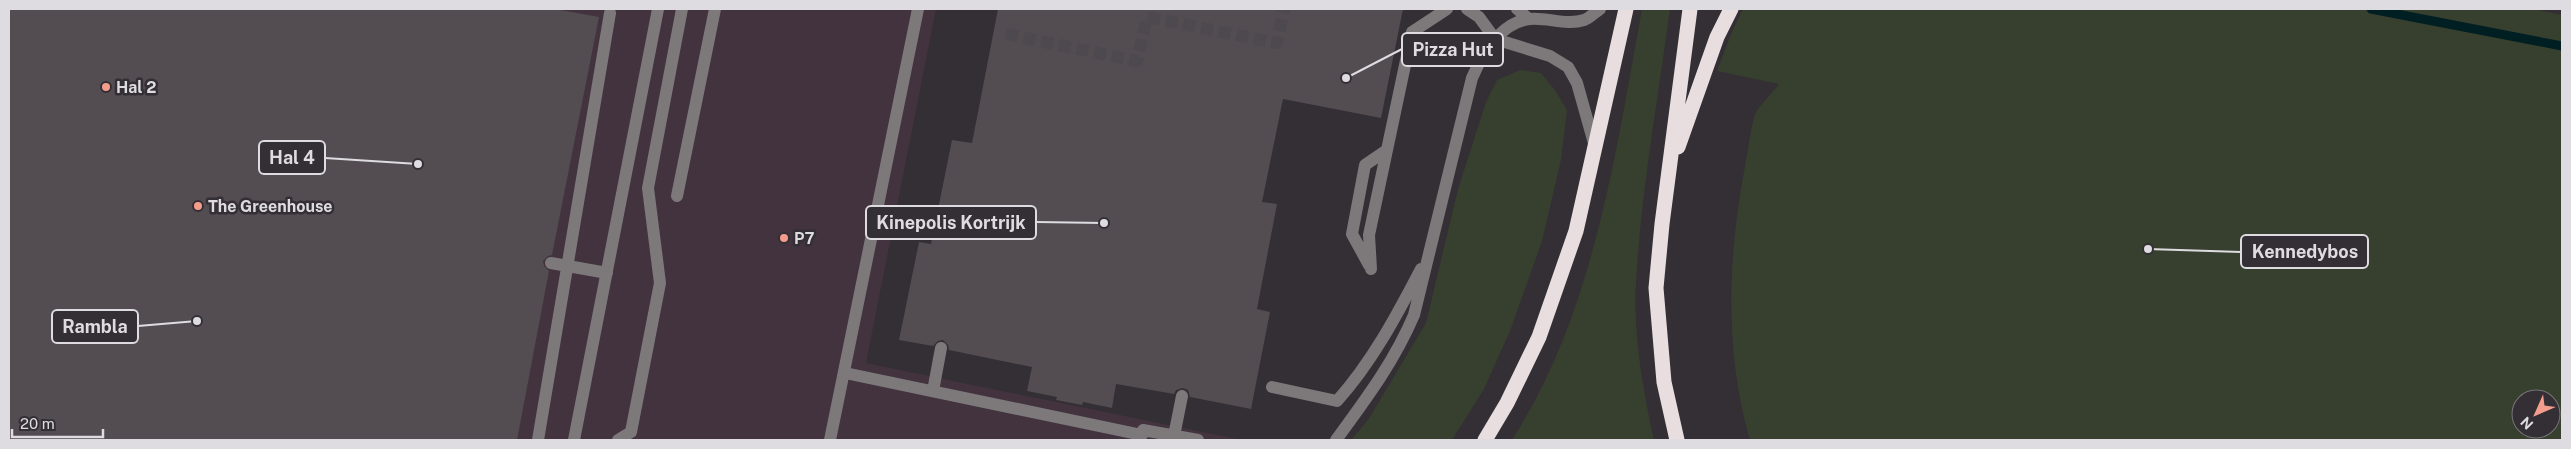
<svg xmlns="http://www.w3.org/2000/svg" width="2571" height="449" font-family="'Public Sans',sans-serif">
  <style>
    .commercial { fill: #42333f }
    .green { fill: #373f2e; fill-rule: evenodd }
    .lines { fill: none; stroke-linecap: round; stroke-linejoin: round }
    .stream { stroke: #001f23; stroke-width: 9 }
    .building { fill: #534c50 }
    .minor-tunnel { stroke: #4d494f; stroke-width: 12; stroke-dasharray: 12 6; stroke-linecap: butt }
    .minor { stroke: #7d797a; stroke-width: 12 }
    .highway { stroke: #e8dddf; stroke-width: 15 }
    .minor-bridge { stroke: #7d797a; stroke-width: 12 }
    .poi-dot { fill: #f49d8c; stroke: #332f35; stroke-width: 2 }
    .labels { text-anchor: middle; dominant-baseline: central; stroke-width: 5; stroke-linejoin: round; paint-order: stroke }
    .poi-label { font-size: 16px; font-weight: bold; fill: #dedce0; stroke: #332f35; text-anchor: start }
    .leader { fill: none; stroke: #dedce0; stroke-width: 2 }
    .callout-dot { fill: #dedce0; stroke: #332f35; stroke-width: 2 }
    .callout { fill: #332f35; stroke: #dedce0; stroke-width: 2 }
    .callout-label { font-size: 18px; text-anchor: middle; font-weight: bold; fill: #dedce0 }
  </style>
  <rect width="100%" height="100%" fill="#332f35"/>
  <path class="commercial" d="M 9,9 L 936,9 L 866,363 L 1242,440 L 9,440 Z"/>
  <path class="green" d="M 1642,9 L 1670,9 C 1658,99 1641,191 1636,283 C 1633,334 1643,390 1654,440 L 1512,440 C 1594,312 1615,156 1642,9 Z
    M 1743,9 L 2532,9 L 2562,15 L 2562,440 L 1750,440 C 1724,352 1728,255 1745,166 C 1748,150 1750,133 1754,117 C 1758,106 1772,94 1779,84 L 1717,71 L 1731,34 ZM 2521,399 L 2551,399 L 2551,429 L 2521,429 Z
    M 1520,70 L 1541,73 L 1555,90 L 1567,110 L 1561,160 L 1542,241 L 1510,331 L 1484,389 L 1452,440 L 1351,440 L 1368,420 L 1426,323 L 1458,189 L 1486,102 L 1497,80 Z"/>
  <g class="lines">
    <path class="stream" d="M 2371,9 L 2562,46"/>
  </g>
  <path class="building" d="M 9,9 L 555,9 L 599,17 L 552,255 L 548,256 L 543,261 L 544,266 L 549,271 L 517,440 L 9,440 Z
    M 998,9 L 1403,9 L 1381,118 L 1283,99 L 1262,202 L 1277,204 L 1257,309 L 1270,312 L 1251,409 L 1190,397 L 1188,390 L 1183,388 L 1176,390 L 1174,394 L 1116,384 L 1112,408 L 1083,402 L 1082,405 L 1056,400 L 1057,397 L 1027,391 L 1032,367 L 949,350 L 948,345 L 943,340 L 938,341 L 933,346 L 899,340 L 919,242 L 931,244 L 952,140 L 972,143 Z"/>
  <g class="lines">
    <path class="minor-tunnel" d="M 1006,34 L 1137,61 L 1147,17 L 1277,43 L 1284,9"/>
    <path class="minor" d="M 1467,9 L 1479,17 L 1495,39 L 1550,56 L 1568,67 L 1577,83 L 1595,147
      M 1517,9 L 1529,19
      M 677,196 L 715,9
      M 551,263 L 607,273
      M 1369,265 L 1352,234 L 1365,165 L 1387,150
      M 1371,269 L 1369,235 L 1412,32 L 1447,9
      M 845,373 L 1142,435
      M 1272,387 L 1337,401 C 1372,362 1397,315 1421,269
      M 933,391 L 941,348
      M 1174,436 L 1182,396
      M 574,440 L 658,9
      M 618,440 L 631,432 L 660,283 L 648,188 L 682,9
      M 830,440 L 918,9
      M 1140,440 L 1143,430 L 1198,440
      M 1336,440 C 1366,399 1394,362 1414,315 L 1472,78 C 1482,55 1500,22 1530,19 C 1547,17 1567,26 1584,20 C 1590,18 1595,12 1600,9"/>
    <path class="highway" d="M 1678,147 L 1717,37 L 1731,9
      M 1485,440 L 1507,403 L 1539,337 L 1576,231 L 1626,9
      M 1677,440 L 1664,382 L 1656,288 L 1662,224 L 1690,9"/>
    <path class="minor-bridge" d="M 538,440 L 610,13"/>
  </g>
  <g class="poi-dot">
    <circle cx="106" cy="87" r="5"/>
    <circle cx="198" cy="206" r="5"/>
    <circle cx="784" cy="238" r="5"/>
  </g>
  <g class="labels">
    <g class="poi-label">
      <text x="116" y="87">Hal 2</text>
      <text x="208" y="206">The Greenhouse</text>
      <text x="794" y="238">P7</text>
    </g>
  </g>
  <path class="leader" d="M1346 78L1402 49M418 164L325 158M1104 223L1036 222M2148 249L2241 252M197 321L138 326"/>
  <g class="callout-dot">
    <circle cx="1346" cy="78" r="5"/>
    <circle cx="418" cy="164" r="5"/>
    <circle cx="1104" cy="223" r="5"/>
    <circle cx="2148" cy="249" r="5"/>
    <circle cx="197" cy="321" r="5"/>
  </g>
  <g class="callout">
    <rect x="1402" y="33" width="101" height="33" rx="5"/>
    <rect x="259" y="141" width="66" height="33" rx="5"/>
    <rect x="866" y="206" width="170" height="33" rx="5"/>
    <rect x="2241" y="235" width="127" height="33" rx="5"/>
    <rect x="52" y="310" width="86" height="33" rx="5"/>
  </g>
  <g class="callout-label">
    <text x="1453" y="56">Pizza Hut</text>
    <text x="292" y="164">Hal 4</text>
    <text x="951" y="229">Kinepolis Kortrijk</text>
    <text x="2305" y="258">Kennedybos</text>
    <text x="95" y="333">Rambla</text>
  </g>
  <rect width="2571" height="449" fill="none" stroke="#dedce0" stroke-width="20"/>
  <g transform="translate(2536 414) rotate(225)"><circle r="24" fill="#332f35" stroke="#777479"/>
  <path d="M0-4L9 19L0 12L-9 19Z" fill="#f49d8c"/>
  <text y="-8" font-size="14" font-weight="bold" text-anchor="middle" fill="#dedce0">N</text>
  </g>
  <path d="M12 429v8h91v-8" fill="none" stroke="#dedce0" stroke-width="2.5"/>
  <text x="20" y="429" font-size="15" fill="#dedce0" stroke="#332f35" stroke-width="4" paint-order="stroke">20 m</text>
</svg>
